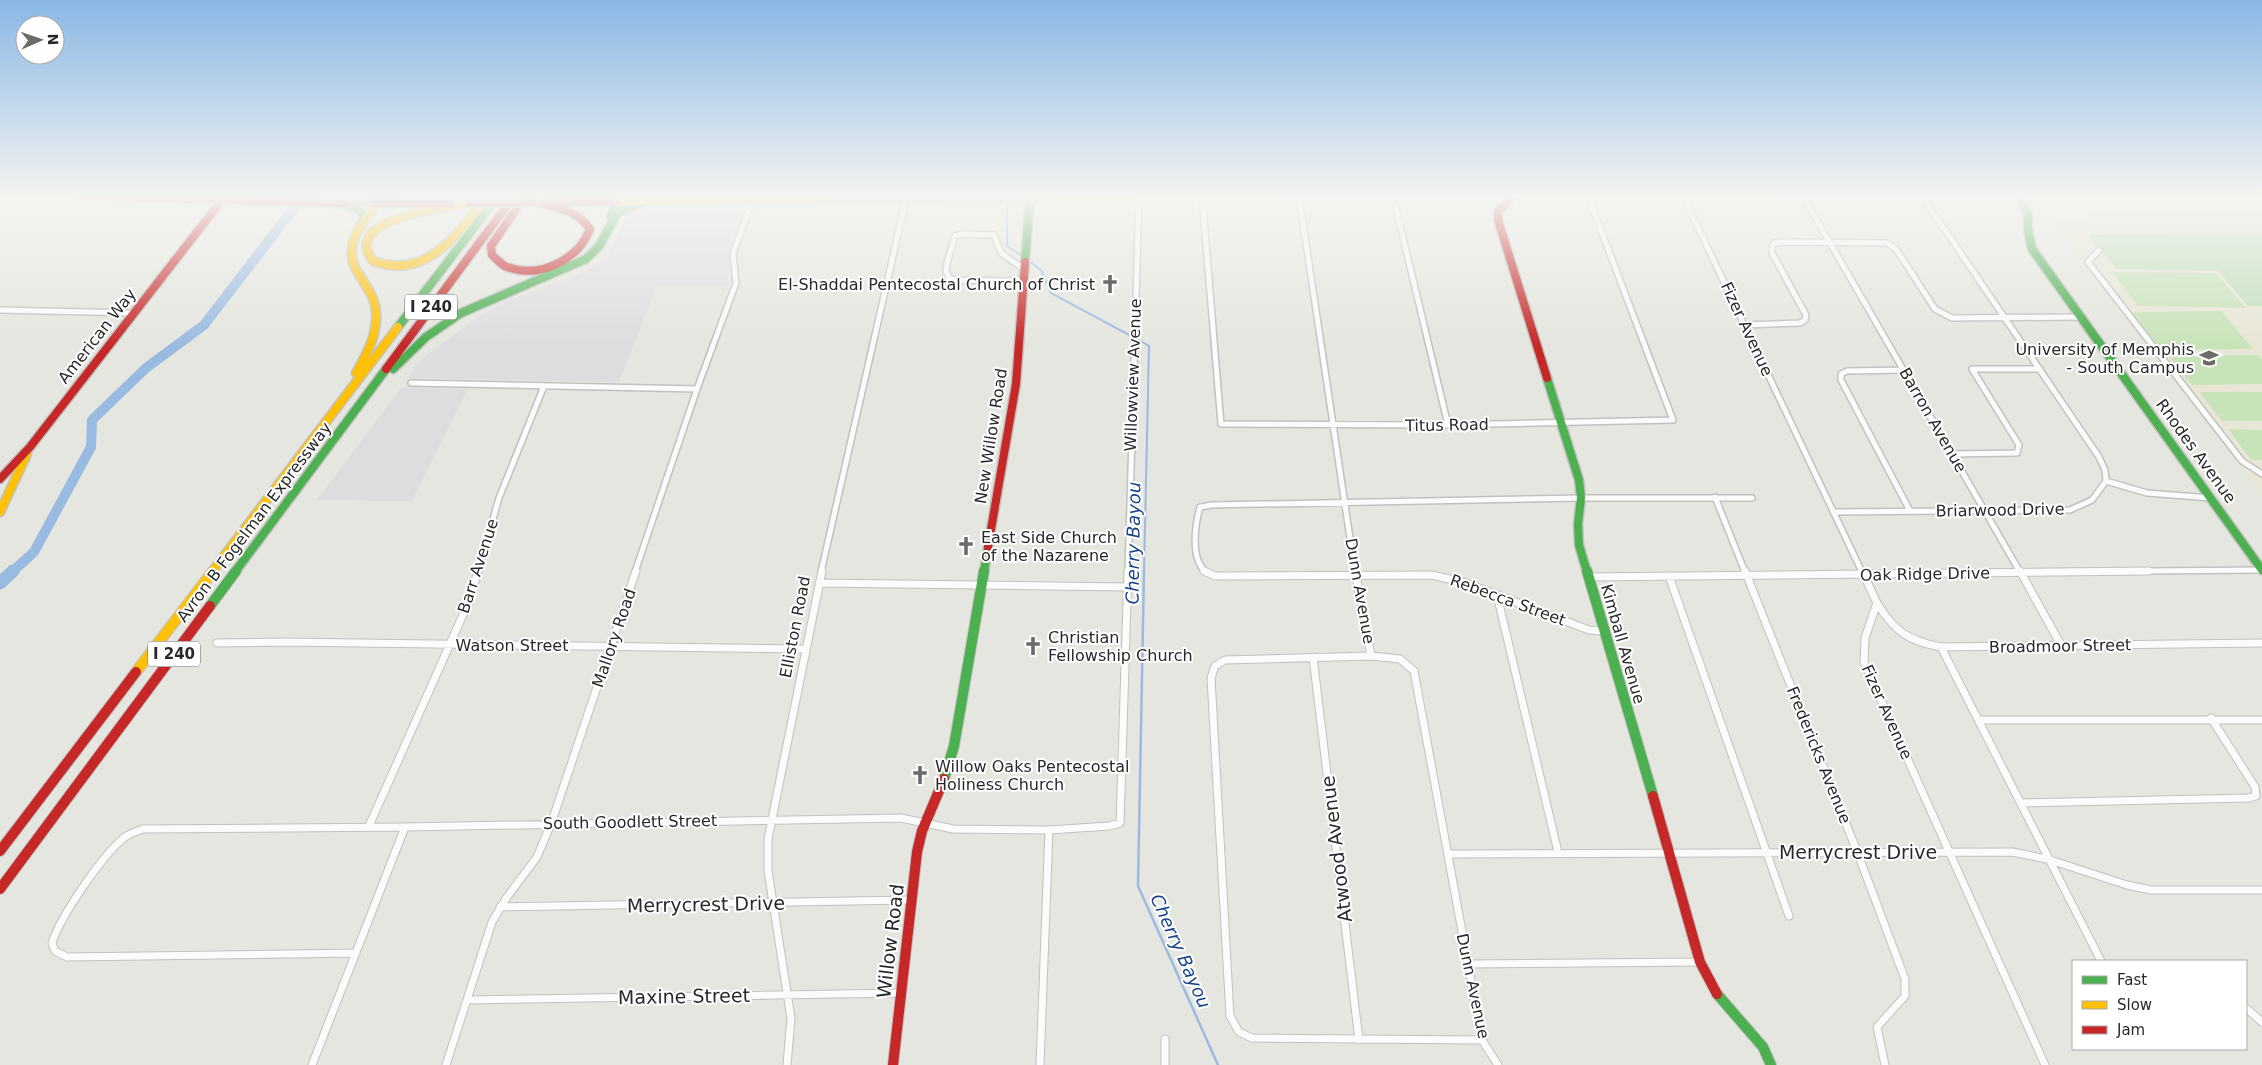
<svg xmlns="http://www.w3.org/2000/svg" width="2262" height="1065" font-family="'DejaVu Sans',sans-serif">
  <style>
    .industrial { fill: #dfdcde }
    .education { fill: #e8e7d6 }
    .green { fill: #c1e0bc }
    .pitch { fill: #c8e3ba }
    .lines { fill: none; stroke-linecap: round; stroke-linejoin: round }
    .stream-far1 { stroke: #9abbe1; stroke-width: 2 }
    .stream { stroke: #9abbe1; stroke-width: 2.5 }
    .river-far1 { stroke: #9abbe1; stroke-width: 10 }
    .river { stroke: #9abbe1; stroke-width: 13 }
    .street-far1-casing { stroke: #c1c1c0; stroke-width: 8 }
    .street-casing { stroke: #c1c1c0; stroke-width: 9 }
    .fast-far1-casing { stroke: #c1c1c0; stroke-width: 11 }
    .fast-casing { stroke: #c1c1c0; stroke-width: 12 }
    .slow-far1-casing { stroke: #c1c1c0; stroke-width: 11 }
    .slow-casing { stroke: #c1c1c0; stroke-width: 12 }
    .jam-far1-casing { stroke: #c1c1c0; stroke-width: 11 }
    .jam-casing { stroke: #c1c1c0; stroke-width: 12 }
    .street-far1 { stroke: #fbfbfa; stroke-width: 5 }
    .street { stroke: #fbfbfa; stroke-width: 7 }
    .fast-far1 { stroke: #4caf50; stroke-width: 8 }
    .fast { stroke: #4caf50; stroke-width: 10 }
    .slow-far1 { stroke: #ffc107; stroke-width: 8 }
    .slow { stroke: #ffc107; stroke-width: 10 }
    .jam-far1 { stroke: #c62828; stroke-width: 8 }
    .jam { stroke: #c62828; stroke-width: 10 }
    .jam-bridge-casing { stroke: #c3c3c1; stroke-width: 11; stroke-linecap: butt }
    .jam-bridge { stroke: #c62828; stroke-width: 8 }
    .labels { text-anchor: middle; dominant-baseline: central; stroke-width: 4; stroke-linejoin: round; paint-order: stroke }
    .shield { fill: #fff; stroke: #696969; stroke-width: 1 }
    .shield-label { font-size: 15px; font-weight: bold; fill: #292929 }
    .poi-label { font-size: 16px; fill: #292929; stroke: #fff; text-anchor: start }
    .street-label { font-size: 16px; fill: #292929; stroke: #fff }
    .water-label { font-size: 18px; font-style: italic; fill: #1b458b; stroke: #fff }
    .near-street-label { font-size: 19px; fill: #292929; stroke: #fff }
  </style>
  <rect width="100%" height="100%" fill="#e6e6e0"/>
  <path class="industrial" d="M 741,206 L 745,211 L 730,253 L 728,286 L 657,286 L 619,382 L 407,378 L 420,361 L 475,319 L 511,299 L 581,273 L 595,265 L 607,255 L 614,243 L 629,210 Z
    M 401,388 L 468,389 L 412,501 L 317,500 Z"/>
  <path class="education" d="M 2075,196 L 2262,196 L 2262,496 L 2050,219 L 2093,219 Z"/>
  <path class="green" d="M 2262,233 L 2262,306 L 2248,306 L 2218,271 L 2116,269 L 2088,235 Z"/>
  <path class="pitch" d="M 2112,272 L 2216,273 L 2246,308 L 2138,306 Z
    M 2221,311 L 2253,349 L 2162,350 L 2132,312 Z
    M 2168,355 L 2258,355 L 2262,360 L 2262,384 L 2192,385 Z
    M 2199,392 L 2262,392 L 2262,421 L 2222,421 Z
    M 2228,429 L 2262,430 L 2262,460 L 2251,460 Z"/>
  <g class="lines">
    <path class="stream-far1" d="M 1007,202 L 1007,246 L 1022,256
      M 1029,261 L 1041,270 L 1051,293 L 1131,336
      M 1139,340 L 1149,346 L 1144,572"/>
    <path class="stream" d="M 1144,571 L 1138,886 L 1218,1065"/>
    <path class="river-far1" d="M 12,572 L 34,552 L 91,447 L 92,420 L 146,368 L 204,325 L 303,196"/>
    <path class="river" d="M 0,583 L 13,571"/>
    <g class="street-far1-casing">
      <path id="street-far1" d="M 1202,196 L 1221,424 L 1448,425 L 1673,420 L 1588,196
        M 1299,196 L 1355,572
        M 1393,196 L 1448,425
        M 1489,196 L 1498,213
        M 1683,196 L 1862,572
        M 1803,196 L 2020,572
        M 1922,196 L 2099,457 L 2105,470 L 2106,481
        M 2099,250 L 2088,262 L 2242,461 L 2262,474
        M 1024,279 L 1007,281 L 955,280 L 949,278 L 946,271 L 947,263 L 955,236 L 964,234 L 994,235 L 1001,253 L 1025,270
        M 0,310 L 133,313
        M 1745,325 L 1800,323 L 1805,320 L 1806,315 L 1772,253 L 1772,247 L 1775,243 L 1784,242 L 1887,243 L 1896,249 L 1935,309 L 1952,318 L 2080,317
        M 1903,370 L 1847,371 L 1841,374 L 1841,380 L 1910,511
        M 411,383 L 697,389
        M 1952,454 L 2017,453 L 2019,445 L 1972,369 L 2040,369
        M 2106,481 L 2147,493 L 2211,498
        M 1715,497 L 1745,572
        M 1834,512 L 2070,510 L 2092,500 L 2106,481
        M 478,572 L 499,498 L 544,386
        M 635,572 L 697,389 L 736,283 L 733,254 L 752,200
        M 821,572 L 906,199
        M 1128,572 L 1139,196
        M 1206,572 C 1190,559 1195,525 1200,507 L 1212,505 L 1581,498 L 1752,498
        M 2029,572 L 2262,570"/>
    </g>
    <g class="street-casing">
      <path id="street" d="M 1204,571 L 1215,576 L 1432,575 L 1466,583 L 1589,630 L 1603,631
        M 1355,571 L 1371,656
        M 1745,571 L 1858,854 L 1905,979 L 1905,996 L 1877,1027 L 1885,1065
        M 1862,571 L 1877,603 L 1865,638 L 1864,662 L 2045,1065
        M 2020,571 L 2061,645
        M 1669,576 L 1789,916
        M 1588,577 L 2149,571
        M 819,583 L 1126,587
        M 1497,595 L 1558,852
        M 1877,603 C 1894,631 1908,641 1941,647 L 2262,643
        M 217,643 L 284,642 L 806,649
        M 1941,647 L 2101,961
        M 1371,656 L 1400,659 L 1414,671 L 1482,1040 L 1252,1038 L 1239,1032 L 1230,1016 L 1211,678 L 1215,666 L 1225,660 Z
        M 1313,657 L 1359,1040
        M 1979,720 L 2262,720
        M 2021,803 L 2248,798 L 2256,796 L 2255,787 L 2211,718
        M 369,826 L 470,599 L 478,571
        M 1448,854 L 2012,852 L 2047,859 L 2127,885 L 2151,890 L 2262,890
        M 500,907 L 911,900
        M 356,953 L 67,957 L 55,951 L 52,943 C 60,917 103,854 125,837 C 131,833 137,831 143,829 L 405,827 L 901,818 L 953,829 L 1049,830 L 1109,826 L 1120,823 L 1128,571
        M 1467,964 L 1700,962
        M 467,1000 L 901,993
        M 2246,1008 L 2262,1022
        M 1165,1039 L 1165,1065
        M 1482,1040 L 1498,1065
        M 312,1065 L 405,827
        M 446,1065 L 492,922 L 507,897 L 537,857 L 551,824 L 636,571
        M 787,1065 L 791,1018 L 768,871 L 768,839 L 822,571
        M 1040,1065 L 1049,830"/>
    </g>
    <g class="fast-far1-casing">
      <path id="fast-far1" d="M 610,196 L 617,201 L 611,217
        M 2018,196 L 2028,213 L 2028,230 L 2032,249 L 2262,570
        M 819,199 L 1065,197
        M 339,203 L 359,210 L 364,215 L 363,222
        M 354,203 L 382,197 L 400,196
        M 1025,262 L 1030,196
        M 398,327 L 498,196
        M 393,369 L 426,337 L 461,313 L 586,259 L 599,246 L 618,212 L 647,201
        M 1547,378 L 1579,480 L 1581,498 L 1578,524 L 1579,545 L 1587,572
        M 235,572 L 386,369
        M 984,572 L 988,547"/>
    </g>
    <g class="fast-casing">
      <path id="fast" d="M 1587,571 L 1653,796
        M 210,606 L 236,571
        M 944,779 L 954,746 L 984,571
        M 1717,994 L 1763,1047 L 1771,1065"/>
    </g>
    <g class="slow-far1-casing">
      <path id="slow-far1" d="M 1065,197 L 1131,196
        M 617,201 L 819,199
        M 470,203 C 449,207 339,218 373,261 C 427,281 459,233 486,196
        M 356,373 C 368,353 380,329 375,305 C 372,292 363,282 357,271 C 342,246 362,222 378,203
        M 0,512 L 27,454
        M 212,572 L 398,327"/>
    </g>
    <g class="slow-casing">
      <path id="slow" d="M 136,672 L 213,571"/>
    </g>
    <g class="jam-far1-casing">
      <path id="jam-far1" d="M 77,196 L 345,203
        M 525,196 L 491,246 L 492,255 C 497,259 501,265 507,267 C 540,279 578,260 590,229 C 576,209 557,208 535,202
        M 1514,196 L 1498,211 L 1498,220 L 1547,378
        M 545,202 L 617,201
        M 373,203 L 450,203
        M 386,369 L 514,196
        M 0,479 L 30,447 L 225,196
        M 988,547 L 1016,384 L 1025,262"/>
    </g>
    <g class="jam-casing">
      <path id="jam" d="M 1653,796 L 1700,962 L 1717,994
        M 0,851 L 136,672
        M 0,889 L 210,606
        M 893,1065 L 917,852 L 922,831 L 944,779"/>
    </g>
    <use href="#street-far1" class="street-far1"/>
    <use href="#street" class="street"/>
    <use href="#fast-far1" class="fast-far1"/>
    <use href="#fast" class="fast"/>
    <use href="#slow-far1" class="slow-far1"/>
    <use href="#slow" class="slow"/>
    <use href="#jam-far1" class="jam-far1"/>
    <use href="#jam" class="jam"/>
    <g class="jam-bridge-casing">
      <path id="jam-bridge" d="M 470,203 L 531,202"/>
    </g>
    <use href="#jam-bridge" class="jam-bridge"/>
  </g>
  <linearGradient id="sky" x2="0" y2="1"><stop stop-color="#89b7e5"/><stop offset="0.57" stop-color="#f4f4f1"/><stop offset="1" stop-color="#f4f4f1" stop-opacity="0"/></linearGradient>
  <rect width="2262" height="345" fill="url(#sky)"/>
  <defs>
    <g id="church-bare" transform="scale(1.5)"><path d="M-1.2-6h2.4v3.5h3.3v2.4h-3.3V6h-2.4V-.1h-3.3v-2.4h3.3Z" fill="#6b6b69" stroke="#fff" stroke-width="2.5" paint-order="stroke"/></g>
    <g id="university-bare" transform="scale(1.5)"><path d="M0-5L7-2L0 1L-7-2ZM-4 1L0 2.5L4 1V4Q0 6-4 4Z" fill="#6b6b69" stroke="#fff" stroke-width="2.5" paint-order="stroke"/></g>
  </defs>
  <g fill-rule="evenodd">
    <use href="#church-bare" x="1110" y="284"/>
    <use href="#university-bare" x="2209" y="358"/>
    <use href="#church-bare" x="966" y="546"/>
    <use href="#church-bare" x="1033" y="646"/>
    <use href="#church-bare" x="920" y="775"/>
  </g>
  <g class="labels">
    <g class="shield">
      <rect x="405" y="294.5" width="52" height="25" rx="4"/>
      <rect x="148" y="641.5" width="52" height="25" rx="4"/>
    </g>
    <g class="shield-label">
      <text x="431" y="307">I 240</text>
      <text x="174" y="654">I 240</text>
    </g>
    <g class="poi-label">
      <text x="1095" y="284" text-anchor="end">El-Shaddai Pentecostal Church of Christ</text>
      <text x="2194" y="349" text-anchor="end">University of Memphis<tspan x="2194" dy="18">- South Campus</tspan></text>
      <text x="981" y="537">East Side Church<tspan x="981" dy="18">of the Nazarene</tspan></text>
      <text x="1048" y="637">Christian<tspan x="1048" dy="18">Fellowship Church</tspan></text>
      <text x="935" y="766">Willow Oaks Pentecostal<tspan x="935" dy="18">Holiness Church</tspan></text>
    </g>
    <g class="street-label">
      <text transform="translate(1747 329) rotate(65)">Fizer Avenue</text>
      <text transform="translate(97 336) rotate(-52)">American Way</text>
      <text transform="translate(1133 375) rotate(-88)">Willowview Avenue</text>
      <text transform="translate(1933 420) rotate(60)">Barron Avenue</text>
      <text transform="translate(1447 425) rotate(-1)">Titus Road</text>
      <text transform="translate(991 436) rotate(-81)">New Willow Road</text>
      <text transform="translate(2196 451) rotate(54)">Rhodes Avenue</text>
      <text transform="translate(2000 510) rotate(-1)">Briarwood Drive</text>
      <text transform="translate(254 522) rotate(-53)">Avron B Fogelman Expressway</text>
      <text transform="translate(478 566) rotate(-72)">Barr Avenue</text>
      <text transform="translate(1925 574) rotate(-1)">Oak Ridge Drive</text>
      <text transform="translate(1360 591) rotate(80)">Dunn Avenue</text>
      <text transform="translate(1508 600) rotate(20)">Rebecca Street</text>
      <text transform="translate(795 627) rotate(-79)">Elliston Road</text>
      <text transform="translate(614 638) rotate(-71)">Mallory Road</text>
      <text transform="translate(1623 644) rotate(74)">Kimball Avenue</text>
      <text x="512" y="645">Watson Street</text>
      <text transform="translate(2060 646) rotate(-1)">Broadmoor Street</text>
      <text transform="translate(1887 712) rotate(66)">Fizer Avenue</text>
      <text transform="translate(1819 755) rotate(68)">Fredericks Avenue</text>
      <text transform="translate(630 822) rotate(-1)">South Goodlett Street</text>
      <text transform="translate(1473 986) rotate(78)">Dunn Avenue</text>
    </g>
    <g class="water-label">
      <text transform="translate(1133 543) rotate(-89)">Cherry Bayou</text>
      <text transform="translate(1181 951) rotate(66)">Cherry Bayou</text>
    </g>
    <g class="near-street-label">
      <text transform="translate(1336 849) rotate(-97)">Atwood Avenue</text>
      <text x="1858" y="852">Merrycrest Drive</text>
      <text transform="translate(706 904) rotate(-1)">Merrycrest Drive</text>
      <text transform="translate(890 941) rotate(-83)">Willow Road</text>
      <text transform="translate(684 996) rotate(-1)">Maxine Street</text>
    </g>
  </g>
  <rect x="2072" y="960" width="175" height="90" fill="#ffffff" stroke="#a9a9a9"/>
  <rect x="2082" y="976" width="25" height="8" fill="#4caf50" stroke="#a9a9a9"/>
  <text x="2117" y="985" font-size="15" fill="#292929">Fast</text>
  <rect x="2082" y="1001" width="25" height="8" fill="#ffc107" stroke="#a9a9a9"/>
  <text x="2117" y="1010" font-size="15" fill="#292929">Slow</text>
  <rect x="2082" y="1026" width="25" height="8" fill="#c62828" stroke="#a9a9a9"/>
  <text x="2117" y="1035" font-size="15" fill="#292929">Jam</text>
  <g transform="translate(40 40) rotate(88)"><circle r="24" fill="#ffffff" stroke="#a9a9a9"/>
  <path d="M0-4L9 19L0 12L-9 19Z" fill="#6b6b69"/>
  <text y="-8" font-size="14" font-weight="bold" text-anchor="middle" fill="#292929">N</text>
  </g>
</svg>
